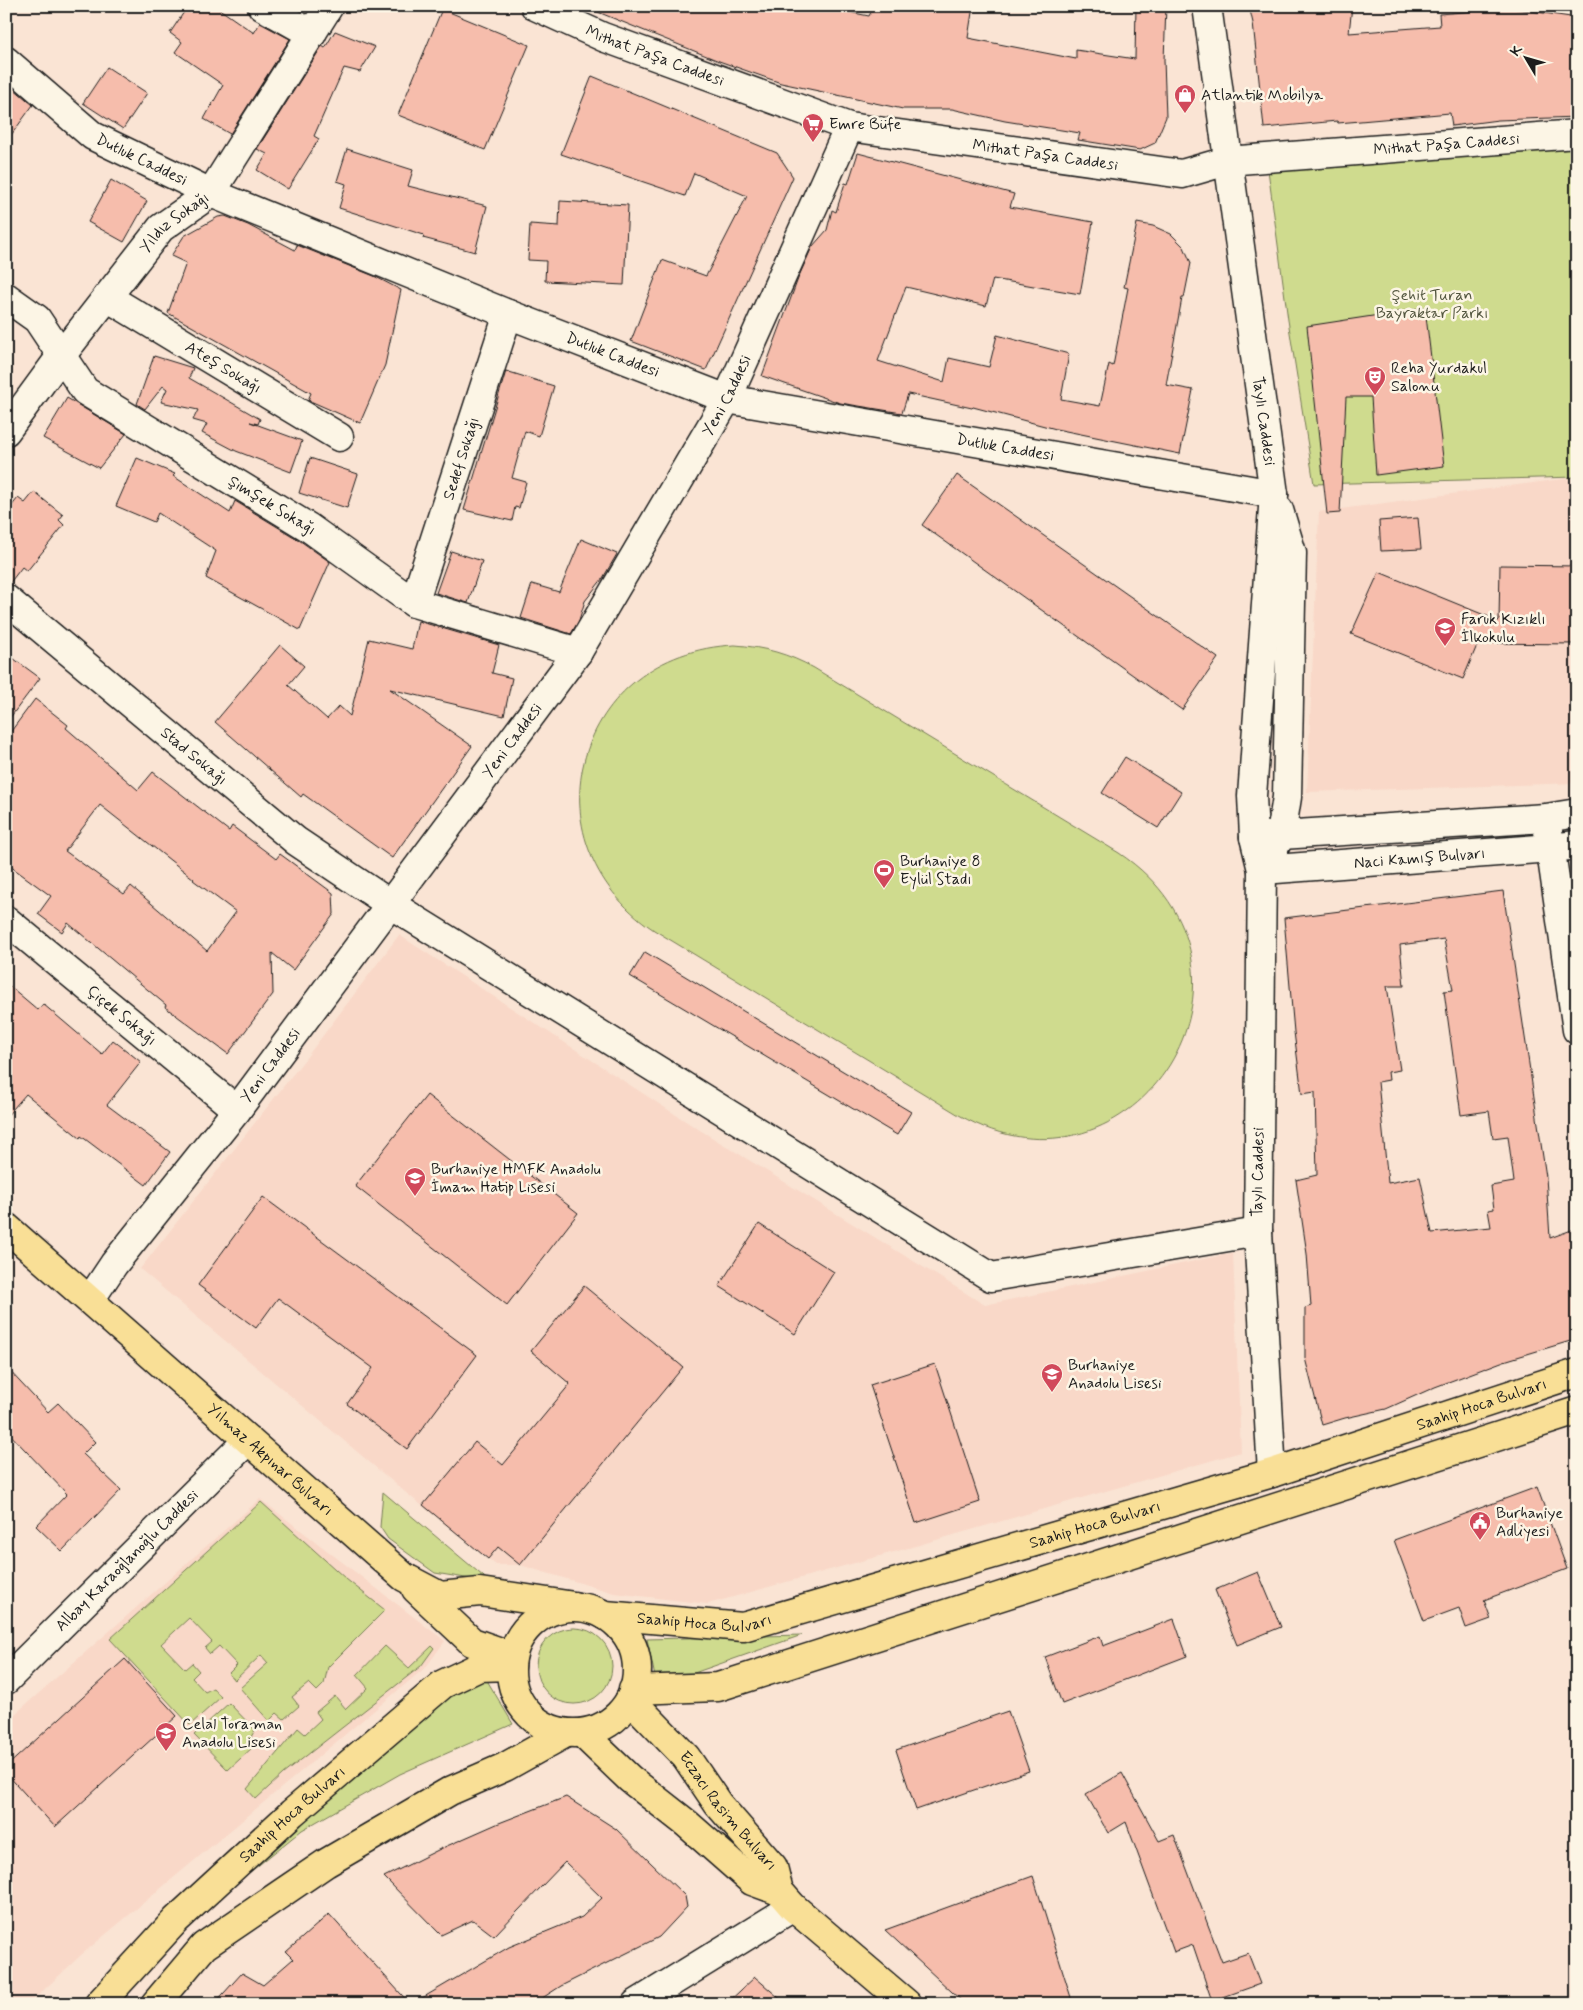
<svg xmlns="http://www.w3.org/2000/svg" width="1583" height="2010" font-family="Mynerve,sans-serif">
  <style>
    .built { fill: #f9d8c8 }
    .green { fill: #cfdb8e; stroke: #767c55 }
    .building { fill: #f6bdac; stroke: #1c1c1c; fill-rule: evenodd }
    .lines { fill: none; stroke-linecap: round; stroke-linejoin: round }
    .minor-casing { stroke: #1c1c1c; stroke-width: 31 }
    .major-casing { stroke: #1c1c1c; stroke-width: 31 }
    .minor { stroke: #fcf5e5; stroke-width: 28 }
    .major { stroke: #f9df96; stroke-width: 28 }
    .labels { text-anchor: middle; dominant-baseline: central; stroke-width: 5; stroke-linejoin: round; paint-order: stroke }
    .street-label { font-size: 16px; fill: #1c1c1c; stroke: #fcf5e5 }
    .poi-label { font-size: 16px; fill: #1c1c1c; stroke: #fcf5e5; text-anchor: start }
    .park-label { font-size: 16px; fill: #52553e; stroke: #fcf5e5 }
  </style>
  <rect width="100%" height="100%" fill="#fae4d4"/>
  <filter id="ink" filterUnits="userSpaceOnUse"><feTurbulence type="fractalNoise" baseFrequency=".02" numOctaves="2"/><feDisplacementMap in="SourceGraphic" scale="10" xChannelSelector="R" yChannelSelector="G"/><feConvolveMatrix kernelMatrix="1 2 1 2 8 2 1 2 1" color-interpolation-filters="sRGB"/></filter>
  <g filter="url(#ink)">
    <path class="built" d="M 1577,477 L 1577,783 L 1307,792 L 1319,512 Z
      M 399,935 L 690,1124 L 985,1305 L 1233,1253 L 1241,1452 L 919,1545 L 708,1604 L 614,1593 L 520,1565 L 496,1565 L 405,1492 L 140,1269 L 309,1054 Z
      M 260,1499 L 445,1641 L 426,1667 L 81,1955 L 29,2004 L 6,2004 L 6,1722 Z"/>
    <path class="green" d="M 1577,147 L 1577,477 L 1314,484 L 1288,320 L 1268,170 Z
      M 735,645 C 764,647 789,654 814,668 L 1119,853 C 1291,968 1135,1216 959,1115 L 654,930 C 522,841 576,652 735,645 Z
      M 383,1492 L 490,1582 L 435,1573 L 388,1539 L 380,1527 Z
      M 261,1502 L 346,1579 L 385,1610 L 328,1667 L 324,1684 L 317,1691 L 309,1683 L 292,1697 L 299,1706 L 284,1719 L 277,1713 L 269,1721 L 240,1688 L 268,1663 L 261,1655 L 235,1680 L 228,1674 L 237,1665 L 219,1646 L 210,1654 L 205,1648 L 212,1642 L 189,1618 L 161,1644 L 185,1669 L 192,1663 L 199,1671 L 192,1678 L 205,1692 L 213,1688 L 221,1697 L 190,1725 L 110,1639 Z
      M536 1666a38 38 0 1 1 76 0a38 38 0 1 1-76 0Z
      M 802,1635 L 657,1686 L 647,1639 Z
      M 385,1646 L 409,1668 L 432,1646 L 434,1648 L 421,1666 L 283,1774 L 256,1799 L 247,1789 L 298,1728 L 305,1734 L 321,1719 L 316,1712 L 335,1696 L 346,1709 L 368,1688 L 357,1675 Z
      M 482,1672 L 513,1724 L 400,1774 L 302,1830 L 223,1894 L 400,1731 Z
      M 229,1703 L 255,1730 L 251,1737 L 253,1747 L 228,1770 L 194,1735 Z"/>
    <path class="building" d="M 188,6 L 215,6 L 254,33 L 260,23 L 290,39 L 230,134 L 204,119 L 223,85 L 175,52 L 182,42 L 170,33 Z
      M 583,6 L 819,6 L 869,16 L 874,6 L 892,6 L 920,11 L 921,6 L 973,6 L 968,38 L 1076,59 L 1076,50 L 1135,59 L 1136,6 L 1166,6 L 1164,60 L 1166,117 L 1155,143 L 1140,150 L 1078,140 L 1080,133 L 1005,121 L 952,109 L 903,109 L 781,83 L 719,61 Z
      M 1249,6 L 1352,6 L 1349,33 L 1440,26 L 1439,14 L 1511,8 L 1577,18 L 1577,117 L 1498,120 L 1452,126 L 1450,113 L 1338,123 L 1337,121 L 1264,128 L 1253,23 Z
      M 442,9 L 529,45 L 485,150 L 398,115 Z
      M 335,31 L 375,47 L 360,72 L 344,68 L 314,136 L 319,139 L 288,189 L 257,170 L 267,154 L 257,149 L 322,46 L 325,48 Z
      M 107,67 L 147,93 L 123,129 L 83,103 Z
      M 592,76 L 777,153 L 793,177 L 706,370 L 631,341 L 662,260 L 706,276 L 747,196 L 694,173 L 685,196 L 561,154 Z
      M 6,82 L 33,105 L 6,142 Z
      M 347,149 L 413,170 L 408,186 L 487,206 L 475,252 L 423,238 L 424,235 L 339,208 L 346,184 L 337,181 Z
      M 858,153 L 1014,194 L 1010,207 L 1093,222 L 1080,294 L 993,279 L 986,306 L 906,287 L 878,361 L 944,382 L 949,358 L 989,367 L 997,335 L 1069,354 L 1061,399 L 1100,406 L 1109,364 L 1113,366 L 1128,288 L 1124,287 L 1137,223 L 1153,226 L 1171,234 L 1184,247 L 1191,263 L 1184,298 L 1182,298 L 1166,385 L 1193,390 L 1180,454 L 1056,429 L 973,407 L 972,408 L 908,394 L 902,413 L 840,403 L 762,376 L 799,276 L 812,247 L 827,230 L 832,210 L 836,212 L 845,183 L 848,184 Z
      M 111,180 L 147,201 L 124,242 L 88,222 Z
      M 560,201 L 628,205 L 624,285 L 545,281 L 546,261 L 528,260 L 530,224 L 559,226 Z
      M 225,216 L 248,225 L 295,250 L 297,245 L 374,276 L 401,290 L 385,365 L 360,423 L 308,400 L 311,393 L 168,313 L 186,263 L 171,256 L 184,236 L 218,217 Z
      M 1425,308 L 1444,466 L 1376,475 L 1371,397 L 1346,397 L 1340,513 L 1327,514 L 1307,326 Z
      M 154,356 L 193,368 L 189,378 L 260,419 L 258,424 L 250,422 L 302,441 L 291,472 L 236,451 L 202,433 L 207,424 L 193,420 L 198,410 L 161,402 L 167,389 L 163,386 L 145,409 L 137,404 Z
      M 506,371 L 554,386 L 539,436 L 525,431 L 512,478 L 526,482 L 519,508 L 515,507 L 512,521 L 464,510 Z
      M 67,398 L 126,434 L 99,468 L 43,438 Z
      M 137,458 L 175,474 L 173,476 L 230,513 L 235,501 L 299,540 L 330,562 L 300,630 L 206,578 L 216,551 L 158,513 L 154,522 L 116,506 Z
      M 310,458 L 358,474 L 347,508 L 299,493 Z
      M 957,475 L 1218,658 L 1182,710 L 922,525 Z
      M 34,492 L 63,515 L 59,520 L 64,525 L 27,571 L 22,567 L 9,584 L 6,584 L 6,513 L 18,498 L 25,503 Z
      M 1418,518 L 1421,549 L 1381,551 L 1379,521 Z
      M 581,539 L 617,554 L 603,578 L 585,601 L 579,620 L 571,634 L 521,618 L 532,584 L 559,592 Z
      M 451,551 L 482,561 L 468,603 L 436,593 Z
      M 1500,565 L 1577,566 L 1577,644 L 1478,643 L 1463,679 L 1351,634 L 1379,572 L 1499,621 Z
      M 418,621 L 499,645 L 492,673 L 512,678 L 504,716 L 390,689 L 472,746 L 392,858 L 303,794 L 301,797 L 215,722 L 280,645 L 304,666 L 288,685 L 327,719 L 339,706 L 350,716 L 369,639 L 412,649 Z
      M 6,653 L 40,678 L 6,723 Z
      M 35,699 L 68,725 L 66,728 L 138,790 L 153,772 L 229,831 L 232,826 L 276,859 L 280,854 L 333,893 L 334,914 L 293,970 L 272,953 L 273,994 L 228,1054 L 165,1007 L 166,1005 L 68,923 L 62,932 L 38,914 L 51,896 L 6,863 L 6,738 ZM 100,805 L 194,879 L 193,880 L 236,912 L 207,951 L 131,886 L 124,894 L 65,851 Z
      M 1125,757 L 1181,792 L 1158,828 L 1102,793 Z
      M 1503,891 L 1546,1177 L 1550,1238 L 1577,1228 L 1577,1339 L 1504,1361 L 1435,1387 L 1386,1409 L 1345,1418 L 1322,1425 L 1305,1358 L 1305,1308 L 1311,1306 L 1307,1254 L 1296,1180 L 1317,1175 L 1315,1092 L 1302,1094 L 1294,1032 L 1284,918 ZM 1444,939 L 1453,990 L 1444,991 L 1461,1115 L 1489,1111 L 1493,1138 L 1508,1136 L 1514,1182 L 1491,1186 L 1494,1209 L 1488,1210 L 1491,1227 L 1432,1233 L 1420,1177 L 1388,1183 L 1378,1082 L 1389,1080 L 1388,1072 L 1400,1070 L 1387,986 L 1404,986 L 1400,945 Z
      M 645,952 L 911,1112 L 897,1135 L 630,976 Z
      M 6,983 L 38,1010 L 43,1004 L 102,1054 L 113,1040 L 141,1062 L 107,1105 L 170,1152 L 146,1185 L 81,1136 L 80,1138 L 26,1094 L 6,1117 Z
      M 427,1095 L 578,1213 L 507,1305 L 355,1186 Z
      M 263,1197 L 477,1355 L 407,1449 L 347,1404 L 373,1368 L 278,1298 L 256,1328 L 198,1285 Z
      M 759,1224 L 834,1272 L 795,1334 L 719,1286 Z
      M 584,1286 L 683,1367 L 520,1565 L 498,1547 L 488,1559 L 423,1505 L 475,1442 L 503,1465 L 570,1384 L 531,1351 Z
      M 935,1364 L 980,1502 L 916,1523 L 870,1385 Z
      M 6,1367 L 48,1412 L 58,1403 L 95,1442 L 83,1454 L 121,1490 L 62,1551 L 36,1526 L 67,1494 L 6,1430 Z
      M 1537,1487 L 1567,1569 L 1484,1600 L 1491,1619 L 1466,1628 L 1459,1608 L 1424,1621 L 1394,1540 Z
      M 1258,1572 L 1281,1627 L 1237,1645 L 1215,1590 Z
      M 1174,1619 L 1187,1656 L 1062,1704 L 1045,1657 L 1100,1636 L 1103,1646 Z
      M 125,1659 L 177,1716 L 55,1827 L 6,1773 L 6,1767 Z
      M 1008,1711 L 1029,1771 L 916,1810 L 896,1750 Z
      M 1122,1773 L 1159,1841 L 1174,1835 L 1222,1962 L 1248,1953 L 1260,1984 L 1212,2001 L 1193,1945 L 1174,1952 L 1126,1822 L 1108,1833 L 1086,1794 Z
      M 566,1797 L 616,1829 L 685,1896 L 687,1907 L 659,1937 L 561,1986 L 533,2004 L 412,2004 L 509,1947 L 582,1917 L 602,1898 L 565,1862 L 494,1936 L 473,1920 L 441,1935 L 384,1877 L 440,1849 L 499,1823 Z
      M 1033,1876 L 1073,2004 L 965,2004 L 885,1930 Z
      M 329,1914 L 410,2004 L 214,2004 L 242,1973 L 263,1985 L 293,1959 L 286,1952 Z
      M 755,1977 L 786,2004 L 726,2004 Z"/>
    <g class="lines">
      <g class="minor-casing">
        <g id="minor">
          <path d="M 262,6 L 312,34"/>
          <path id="s1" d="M 535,6 L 603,37 L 849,127 L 1182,174 L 1227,161 L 1577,134"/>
          <path id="s2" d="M 1207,6 L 1274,494 L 1252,796 L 1254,837"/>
          <path id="s3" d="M 6,61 L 93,136 L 211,193 L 508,314 L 727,399 L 1274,494"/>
          <path id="s4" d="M 6,297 L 37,319 L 85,391 L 308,527 L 414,603 L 578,652"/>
          <path id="s5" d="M 107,297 L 339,437"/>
          <path id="s6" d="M 6,431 L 61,356 L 161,228 L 211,193 L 329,6"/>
          <path d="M 1279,510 L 1292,553 L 1287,797 L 1281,835 L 1546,818 L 1577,813"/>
          <path id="s7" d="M 6,599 L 296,841 L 390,904 L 991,1277 L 1258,1232"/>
          <path id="s8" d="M 414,603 L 508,314"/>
          <path d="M 1548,831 L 1577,1030"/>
          <path d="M 1262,870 L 1281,835 L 1254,837 L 1262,870 L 1258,1232 L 1272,1473"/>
          <path id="s9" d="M 1262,870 L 1551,848 L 1577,845"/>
          <path id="s10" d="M 6,920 L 237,1110"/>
          <path id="s11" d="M 90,1300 L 114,1264 L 237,1110 L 578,652 L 727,399 L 849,127"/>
          <path id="s12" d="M 6,1680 L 248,1440"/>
          <path d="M 636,2004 L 793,1907"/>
        </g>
      </g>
      <g class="major-casing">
        <g id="major">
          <path id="s13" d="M 6,1227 L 404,1577 L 440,1596 L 480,1592 L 574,1606"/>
          <path d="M 416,1589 L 472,1642 L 512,1656"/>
          <circle cx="574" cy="1670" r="63"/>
          <path id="s14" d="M 605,1615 L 743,1627 L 1272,1473 L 1577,1373"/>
          <path d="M 633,1690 L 718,1687 L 1577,1411"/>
          <path id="s15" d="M 630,1699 L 686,1757 L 718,1804 L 773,1867 L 779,1891 L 793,1907 L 907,2004"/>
          <path d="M 582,1733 L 630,1779 L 686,1823 L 752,1881 L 779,1891"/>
          <path id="s16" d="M 99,2004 L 176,1920 L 292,1813 L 443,1684 L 479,1667 L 511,1666"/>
          <path d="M 155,2004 L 204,1946 L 326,1863 L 450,1791 L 505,1767 L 566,1733"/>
        </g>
      </g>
      <use href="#minor" class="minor"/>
      <use href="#major" class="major"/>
    </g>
  </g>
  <defs>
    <g id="shop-pin" transform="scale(1.125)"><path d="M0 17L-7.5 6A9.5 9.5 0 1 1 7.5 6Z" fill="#d1495b" stroke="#fcf5e5"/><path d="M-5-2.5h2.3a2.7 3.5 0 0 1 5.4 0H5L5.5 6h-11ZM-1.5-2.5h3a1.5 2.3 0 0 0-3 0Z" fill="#fff"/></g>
    <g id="supermarket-pin" transform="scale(1.125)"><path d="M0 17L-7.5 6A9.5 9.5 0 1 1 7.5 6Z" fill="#d1495b" stroke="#fcf5e5"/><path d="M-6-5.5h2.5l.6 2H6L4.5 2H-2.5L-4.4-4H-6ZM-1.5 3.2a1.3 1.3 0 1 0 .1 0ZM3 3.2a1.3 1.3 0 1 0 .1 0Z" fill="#fff"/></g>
    <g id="theatre-pin" transform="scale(1.125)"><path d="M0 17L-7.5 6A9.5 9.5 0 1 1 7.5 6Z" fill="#d1495b" stroke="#fcf5e5"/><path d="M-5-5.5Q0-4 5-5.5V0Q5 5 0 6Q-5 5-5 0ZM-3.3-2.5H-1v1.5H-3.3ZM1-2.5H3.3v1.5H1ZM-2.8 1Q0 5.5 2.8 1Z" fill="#fff"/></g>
    <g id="school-pin" transform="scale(1.125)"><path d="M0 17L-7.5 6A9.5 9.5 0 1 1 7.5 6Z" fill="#d1495b" stroke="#fcf5e5"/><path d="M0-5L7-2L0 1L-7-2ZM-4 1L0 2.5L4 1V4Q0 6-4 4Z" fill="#fff"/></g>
    <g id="stadium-pin" transform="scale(1.125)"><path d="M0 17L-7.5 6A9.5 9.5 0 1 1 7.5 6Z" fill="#d1495b" stroke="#fcf5e5"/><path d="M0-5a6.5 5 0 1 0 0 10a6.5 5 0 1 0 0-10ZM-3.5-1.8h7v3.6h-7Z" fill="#fff"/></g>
    <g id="civic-pin" transform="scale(1.125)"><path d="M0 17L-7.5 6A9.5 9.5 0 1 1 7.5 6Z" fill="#d1495b" stroke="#fcf5e5"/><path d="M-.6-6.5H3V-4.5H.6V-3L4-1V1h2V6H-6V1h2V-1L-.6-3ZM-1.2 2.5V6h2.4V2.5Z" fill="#fff"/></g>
  </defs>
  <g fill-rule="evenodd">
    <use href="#shop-pin" x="1185" y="95"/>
    <use href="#supermarket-pin" x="813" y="124"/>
    <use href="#theatre-pin" x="1375" y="377"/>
    <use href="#school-pin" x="1445" y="628"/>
    <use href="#stadium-pin" x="884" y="870"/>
    <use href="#school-pin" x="415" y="1178"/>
    <use href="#school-pin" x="1052" y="1374"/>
    <use href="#civic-pin" x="1480" y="1522"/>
    <use href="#school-pin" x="166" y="1733"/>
  </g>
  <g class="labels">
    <g class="street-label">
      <text stroke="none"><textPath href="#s1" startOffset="130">Mithat Paşa Caddesi</textPath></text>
      <text stroke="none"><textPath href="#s1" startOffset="940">Mithat Paşa Caddesi</textPath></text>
      <text stroke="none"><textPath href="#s1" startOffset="535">Mithat Paşa Caddesi</textPath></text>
      <text stroke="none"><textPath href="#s3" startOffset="169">Dutluk Caddesi</textPath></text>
      <text stroke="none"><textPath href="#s6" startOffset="269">Yıldız Sokağı</textPath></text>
      <text stroke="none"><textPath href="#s3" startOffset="679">Dutluk Caddesi</textPath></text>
      <text stroke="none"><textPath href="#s5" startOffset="136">Ateş Sokağı</textPath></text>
      <text stroke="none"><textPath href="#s11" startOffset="1108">Yeni Caddesi</textPath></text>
      <text stroke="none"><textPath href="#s2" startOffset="419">Taylı Caddesi</textPath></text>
      <text stroke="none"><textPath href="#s3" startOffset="1084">Dutluk Caddesi</textPath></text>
      <text stroke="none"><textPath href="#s8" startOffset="152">Sedef Sokağı</textPath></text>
      <text stroke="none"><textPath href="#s4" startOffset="344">Şimşek Sokağı</textPath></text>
      <text stroke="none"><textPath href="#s11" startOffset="701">Yeni Caddesi</textPath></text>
      <text stroke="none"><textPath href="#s7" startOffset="245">Stad Sokağı</textPath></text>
      <text stroke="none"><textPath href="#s9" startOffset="158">Naci Kamış Bulvarı</textPath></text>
      <text stroke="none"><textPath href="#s10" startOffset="150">Çiçek Sokağı</textPath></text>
      <text stroke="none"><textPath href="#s11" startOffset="296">Yeni Caddesi</textPath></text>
      <text transform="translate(1258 1172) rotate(-89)">Taylı Caddesi</text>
      <text stroke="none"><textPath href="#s14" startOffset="910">Saahip Hoca Bulvarı</textPath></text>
      <text stroke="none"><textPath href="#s13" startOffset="352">Yılmaz Akpınar Bulvarı</textPath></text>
      <text stroke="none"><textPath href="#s14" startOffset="505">Saahip Hoca Bulvarı</textPath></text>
      <text stroke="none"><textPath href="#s12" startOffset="170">Albay Karaoğlanoğlu Caddesi</textPath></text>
      <text stroke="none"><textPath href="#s14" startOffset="100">Saahip Hoca Bulvarı</textPath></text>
      <text stroke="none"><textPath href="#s15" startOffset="149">Eczacı Rasim Bulvarı</textPath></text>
      <text stroke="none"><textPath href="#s16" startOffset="271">Saahip Hoca Bulvarı</textPath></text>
    </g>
    <g class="poi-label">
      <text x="1201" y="95">Atlantik Mobilya</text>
      <text x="829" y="124">Emre Büfe</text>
      <text x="1391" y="368">Reha Yurdakul<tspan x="1391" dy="18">Salonu</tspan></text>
      <text x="1461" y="619">Faruk Kızıklı<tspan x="1461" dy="18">İlkokulu</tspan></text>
      <text x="900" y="861">Burhaniye 8<tspan x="900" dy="18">Eylül Stadı</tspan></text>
      <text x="431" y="1169">Burhaniye HMFK Anadolu<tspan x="431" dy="18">İmam Hatip Lisesi</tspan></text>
      <text x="1068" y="1365">Burhaniye<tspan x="1068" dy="18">Anadolu Lisesi</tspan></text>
      <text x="1496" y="1513">Burhaniye<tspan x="1496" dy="18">Adliyesi</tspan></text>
      <text x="182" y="1724">Celal Toraman<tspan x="182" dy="18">Anadolu Lisesi</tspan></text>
    </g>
    <g class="park-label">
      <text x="1432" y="295">Şehit Turan<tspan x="1432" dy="18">Bayraktar Parkı</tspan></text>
    </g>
  </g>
  <rect width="1583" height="2010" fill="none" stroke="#fcf5e5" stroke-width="25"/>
  <rect x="12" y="12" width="1558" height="1985" fill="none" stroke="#1c1c1c" stroke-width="2" filter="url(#ink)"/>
  <g transform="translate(1526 58) rotate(308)" stroke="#fcf5e5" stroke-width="4" paint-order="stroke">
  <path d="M0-4L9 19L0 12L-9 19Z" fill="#1c1c1c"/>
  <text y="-8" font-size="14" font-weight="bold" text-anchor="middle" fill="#1c1c1c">K</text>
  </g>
</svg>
